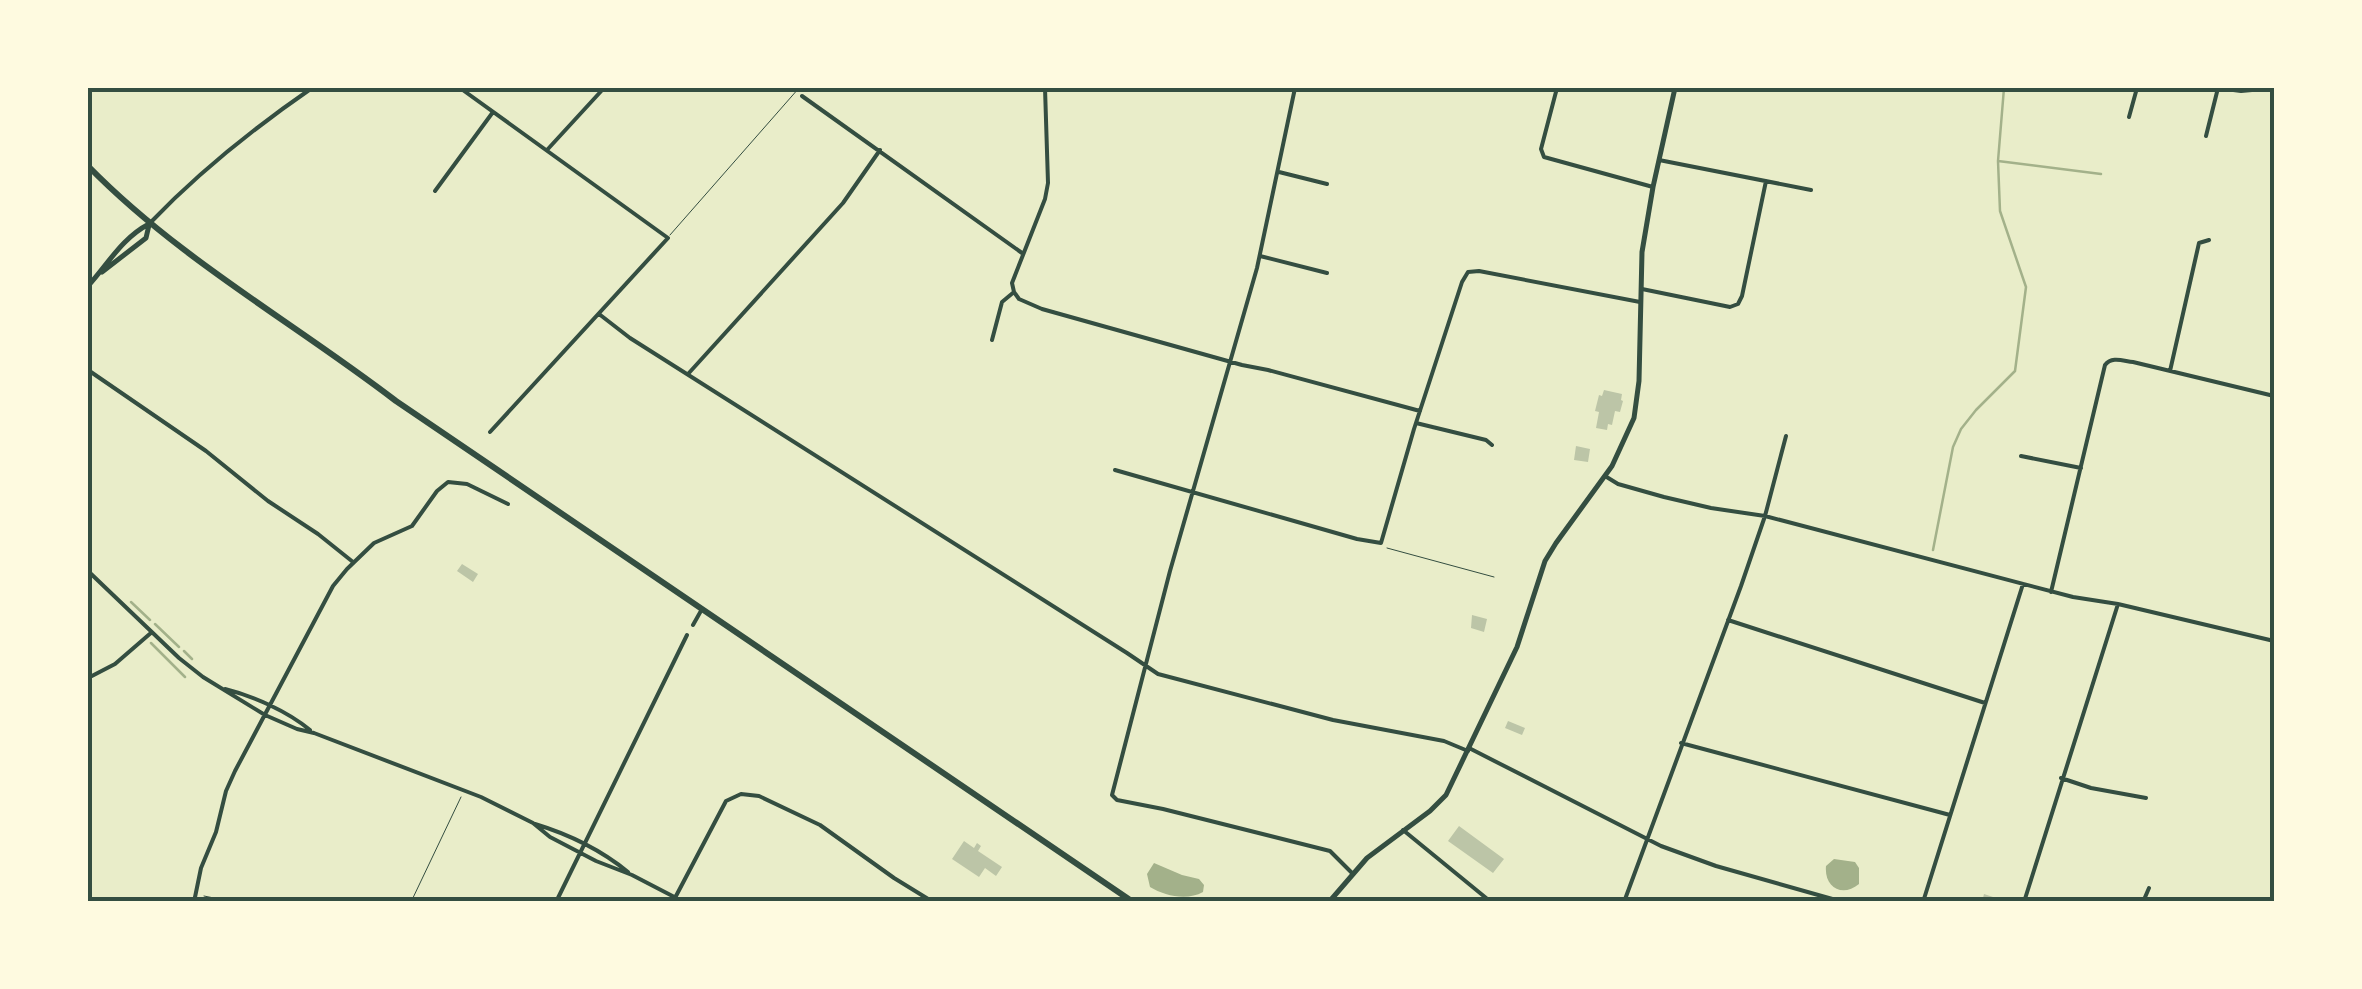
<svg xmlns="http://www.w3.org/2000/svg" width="2362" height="989" font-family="Raleway,sans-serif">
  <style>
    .water { fill: #a3b18a }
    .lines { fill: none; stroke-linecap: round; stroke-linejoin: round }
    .stream { stroke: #a3b18a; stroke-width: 2.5 }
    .building { fill: #bcc5a7 }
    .path { stroke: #344e41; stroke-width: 1 }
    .service { stroke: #344e41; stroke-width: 1 }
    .minor { stroke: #344e41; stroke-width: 4 }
    .tertiary { stroke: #344e41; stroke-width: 5 }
    .primary { stroke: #344e41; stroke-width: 6 }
    .neatline { fill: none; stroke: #344e41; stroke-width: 4 }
  </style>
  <rect width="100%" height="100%" fill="#e9edc9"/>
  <path class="water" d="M 1834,859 L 1855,862 L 1859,868 L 1859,884 C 1842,898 1824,887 1826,866 Z
    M 1154,863 L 1182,875 L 1199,879 L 1204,885 L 1203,892 C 1187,901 1165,896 1150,887 L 1147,874 Z"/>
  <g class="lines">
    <path class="stream" d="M 1998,161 L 2101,174
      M 1933,550 L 1953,447 L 1961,429 L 1976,410 L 2015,371 L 2026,287 L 2000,211 L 1998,161 L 2004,88
      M 131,602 L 150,620
      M 155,624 L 179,647
      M 151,643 L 185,677
      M 184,651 L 192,659"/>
  </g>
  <path class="building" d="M 1604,390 L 1622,394 L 1621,400 L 1623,401 L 1620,412 L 1615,411 L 1612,425 L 1608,424 L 1607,430 L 1596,428 L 1599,412 L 1595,411 L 1599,395 L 1602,396 Z
    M 1576,446 L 1590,449 L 1588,462 L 1574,460 Z
    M 462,564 L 478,574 L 473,582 L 457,571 Z
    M 1472,615 L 1487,619 L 1484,632 L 1471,628 Z
    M 1508,721 L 1525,728 L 1522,735 L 1505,728 Z
    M 1459,826 L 1504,859 L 1493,873 L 1448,841 Z
    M 964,841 L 974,848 L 977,843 L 981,846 L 978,851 L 1002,867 L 996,876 L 985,868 L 979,877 L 952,859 Z
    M 1984,894 L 2005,901 L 2005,902 L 1982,902 Z"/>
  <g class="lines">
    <path class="path" d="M 1387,548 L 1494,577
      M 204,896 L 234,902
      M 411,902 L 461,797"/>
    <path class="service" d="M 670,235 L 799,88"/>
    <path class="minor" d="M 460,88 L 668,238 L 490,432
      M 1045,88 L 1048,183 L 1045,199 L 1012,283 L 1014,292 L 1019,299 L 1042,309 L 1242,365 L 1268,370 L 1420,411
      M 1295,88 L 1257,268 L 1170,571 L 1112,795 L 1117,800 L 1163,809 L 1330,851 L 1352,873
      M 1557,88 L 1541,149 L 1544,157 L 1653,187
      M 2218,88 L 2241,91 L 2274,88
      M 2054,90 L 2054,88
      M 802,96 L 1022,253
      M 2129,117 L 2137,88
      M 2206,136 L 2218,88
      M 547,150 L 604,88
      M 1659,160 L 1811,190
      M 1279,172 L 1327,184
      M 435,191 L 493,112
      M 151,222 C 200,171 254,128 312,88
      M 1260,256 L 1327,273
      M 1642,289 L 1730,307 L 1738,304 L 1742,296 L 1766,181
      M 599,314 L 630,338 L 1127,653 L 1158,674 L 1333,720 L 1444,741 L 1468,751
      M 992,340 L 1002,302 L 1014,292
      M 88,370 L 206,451 L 268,501 L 318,534 L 353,562
      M 2170,371 L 2199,243 L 2209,240
      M 688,374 L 843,203 L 880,150
      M 1416,423 L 1486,440 L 1492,445
      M 2021,456 L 2081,468
      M 1115,470 L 1357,539 L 1381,543 L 1414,429 L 1462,282 L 1468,272 L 1479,271 L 1640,302
      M 1605,476 L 1618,484 L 1664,497 L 1711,508 L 1765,516 L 2073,597 L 2118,604 L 2274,641
      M 88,571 L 179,658 L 203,677 L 265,715 L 297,729 L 314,733 L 481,797 L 533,823 L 550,837 L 596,861 L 632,875 L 684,902
      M 2051,592 L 2105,365 C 2112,356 2123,361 2133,362 L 2274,396
      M 1728,620 L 1985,703
      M 693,625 L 702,609
      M 88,678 L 115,664 L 152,632
      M 225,689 C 253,696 287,711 310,730
      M 1681,743 L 1950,815
      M 1469,748 L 1661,846 L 1716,866 L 1843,902
      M 2061,778 L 2091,788 L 2146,798
      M 535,824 C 568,834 601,850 628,872
      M 1403,830 L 1491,902
      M 676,896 L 726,801 L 741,794 L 759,796 L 820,825 L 894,878 L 933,902
      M 194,902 L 201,868 L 216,832 L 226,791 L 235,771 L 333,586 L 347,569 L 374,543 L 412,526 L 437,491 L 448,482 L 467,484 L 508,504
      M 556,902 L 687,635
      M 1624,902 L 1741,586 L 1765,516 L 1786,436
      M 1923,902 L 2023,584
      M 2024,902 L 2118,604
      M 2143,902 L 2149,888"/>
    <path class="tertiary" d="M 102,272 L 146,238 L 149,225
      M 88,286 C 108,264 122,238 149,224
      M 1329,902 L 1367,858 L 1430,811 L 1446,795 L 1517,647 L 1545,561 L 1556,543 L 1612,466 L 1634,418 L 1639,381 L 1642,252 L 1653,187 L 1675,88"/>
    <path class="primary" d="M 88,166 C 179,259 293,322 396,401 L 1133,902"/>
  </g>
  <rect width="2362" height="989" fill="none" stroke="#fefae0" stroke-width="180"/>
  <rect x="90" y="90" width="2182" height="809" class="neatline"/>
</svg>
